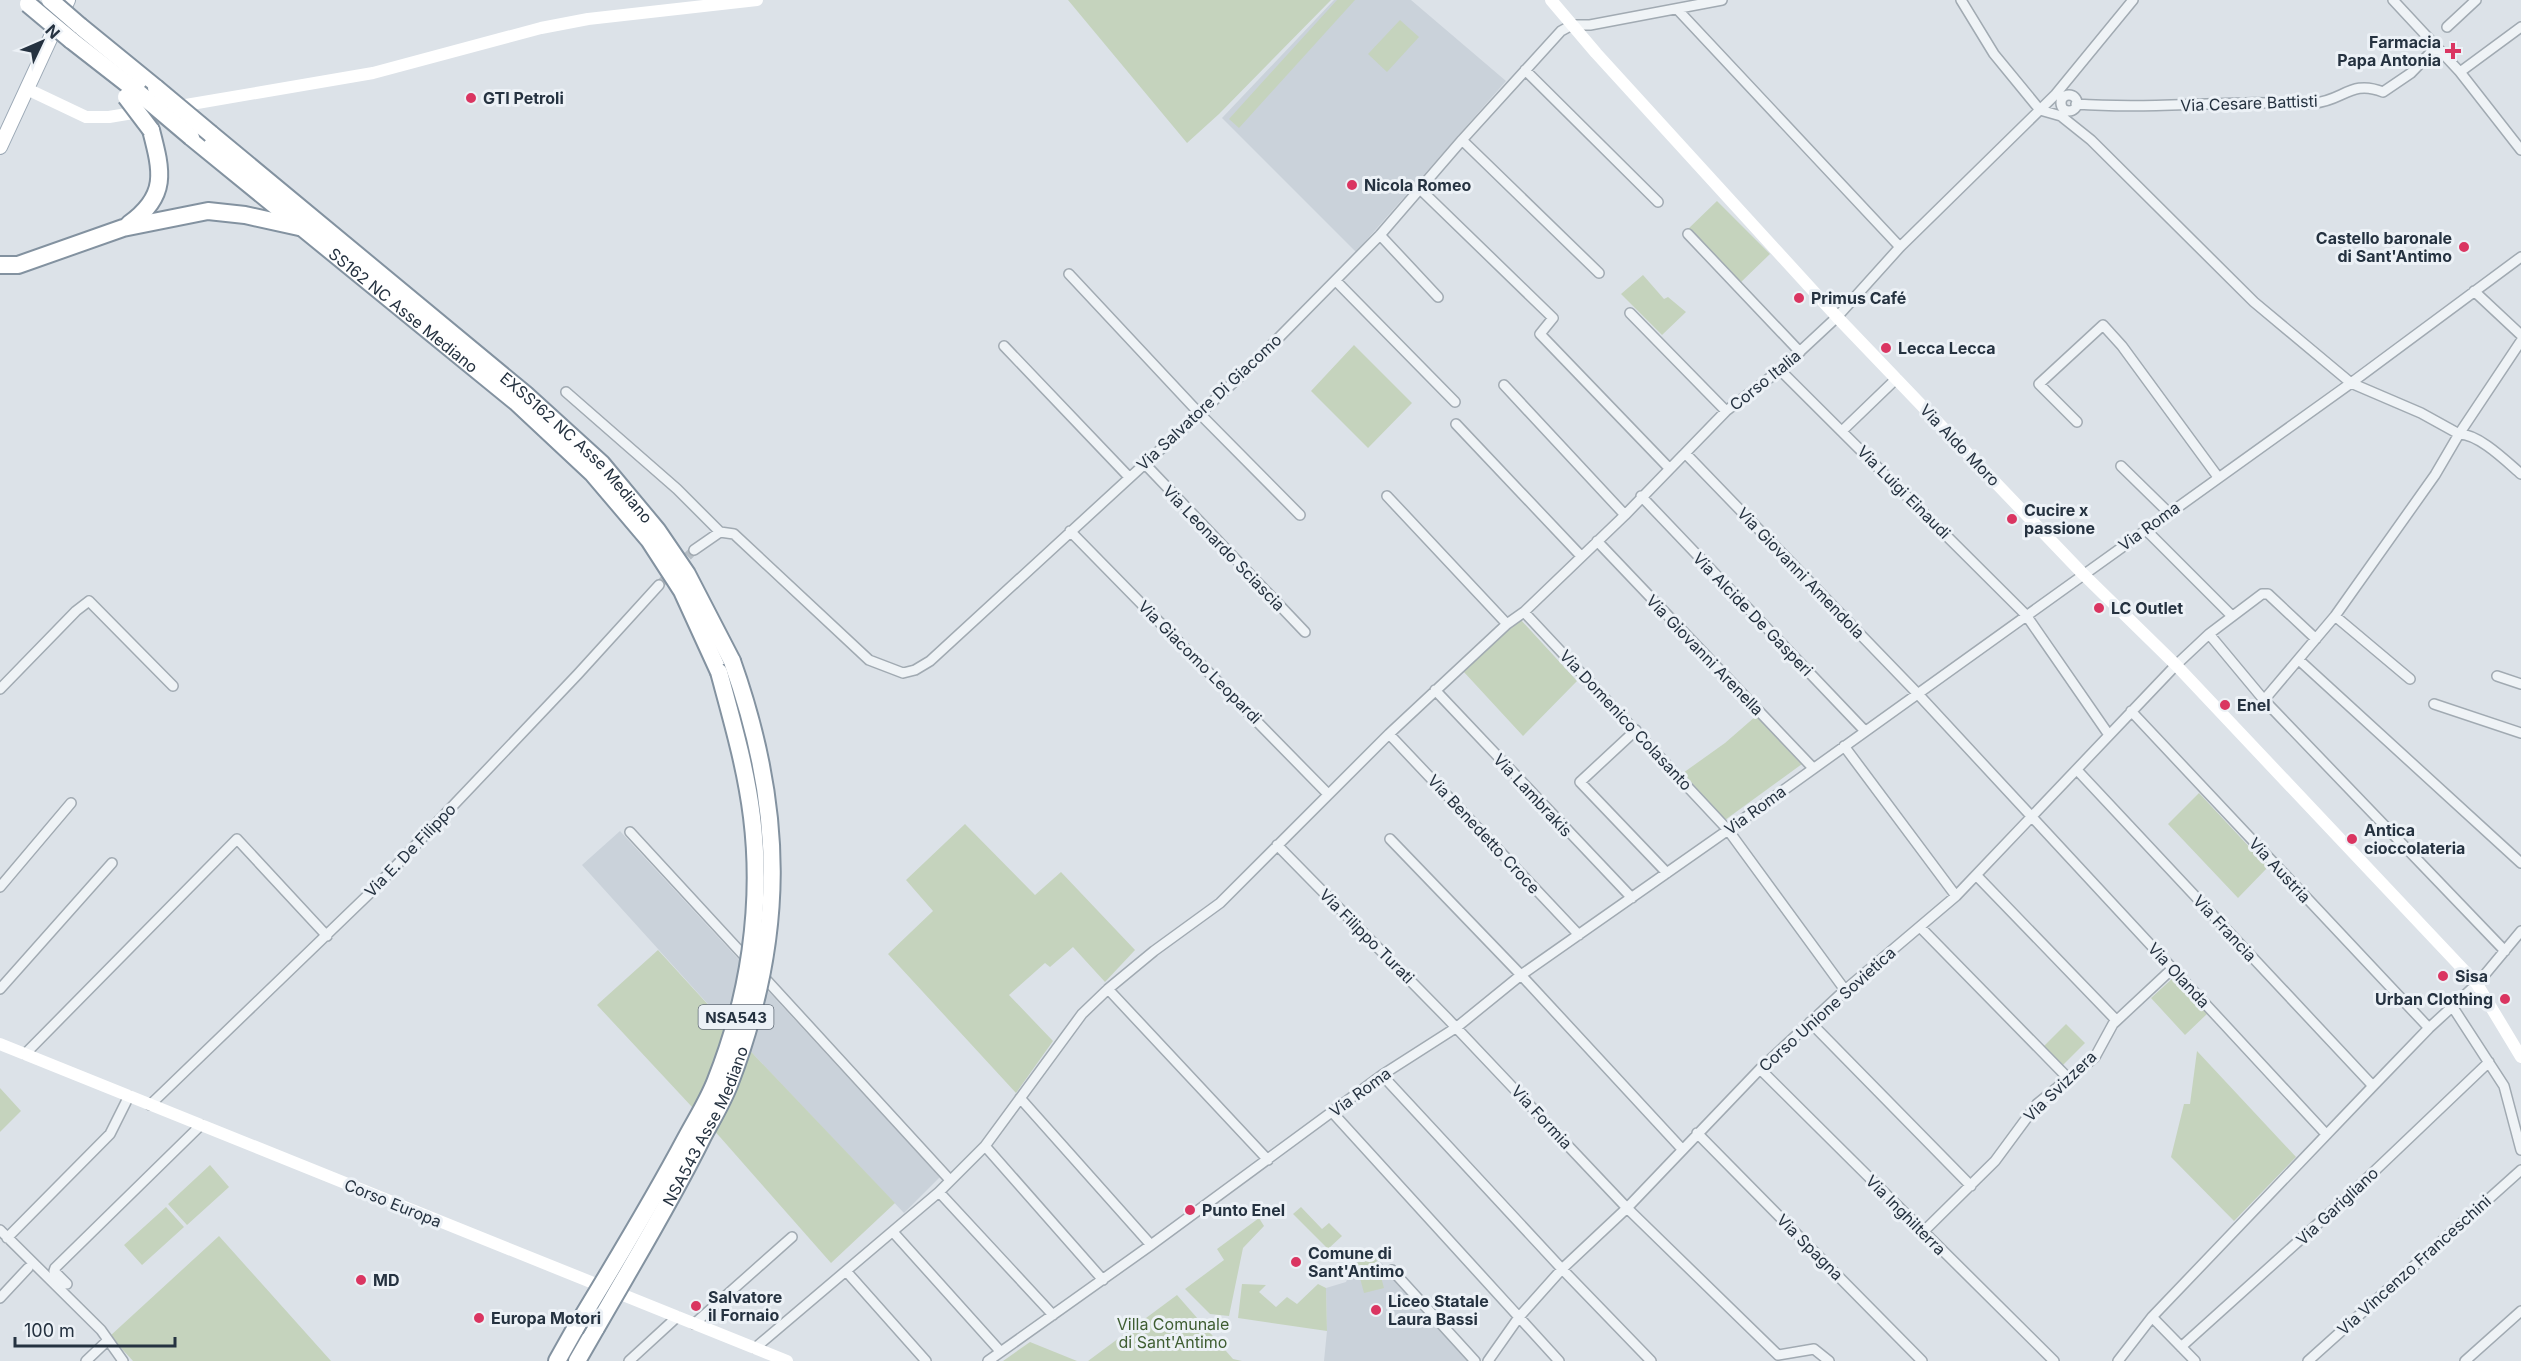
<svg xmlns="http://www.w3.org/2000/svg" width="2521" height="1361" font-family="Inter,sans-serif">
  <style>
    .built { fill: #cad2da }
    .green { fill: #c5d3bd }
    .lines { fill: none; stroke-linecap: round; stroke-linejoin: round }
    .street-tunnel { stroke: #b7bfc6; stroke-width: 9; stroke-dasharray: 9 4.5; stroke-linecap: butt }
    .street-casing { stroke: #a1aab2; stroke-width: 12 }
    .primary-casing { stroke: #9ba8b5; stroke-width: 16 }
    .highway-casing { stroke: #8392a0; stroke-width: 20 }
    .street { stroke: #eff3f6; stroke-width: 9 }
    .secondary { stroke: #fff; stroke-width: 12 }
    .primary { stroke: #fff; stroke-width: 14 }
    .highway { stroke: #fff; stroke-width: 16 }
    .highway-bridge-casing { stroke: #8392a0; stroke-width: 20; stroke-linecap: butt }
    .highway-bridge { stroke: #fff; stroke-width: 16 }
    .poi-dot { fill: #da3561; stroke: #ecf1f6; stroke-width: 2 }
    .labels { text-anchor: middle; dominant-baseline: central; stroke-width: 6; stroke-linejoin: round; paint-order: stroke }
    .shield { fill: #ecf1f6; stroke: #616b77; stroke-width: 1.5 }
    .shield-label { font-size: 15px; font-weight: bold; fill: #253240 }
    .poi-label { font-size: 16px; font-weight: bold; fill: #253240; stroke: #ecf1f6; text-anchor: start }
    .street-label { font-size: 16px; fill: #253240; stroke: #ecf1f6 }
    .park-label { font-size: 16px; fill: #3e5d31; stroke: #ecf1f6 }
  </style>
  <rect width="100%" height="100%" fill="#dce2e8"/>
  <path class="built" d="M 1334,0 L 1411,0 L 1506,81 L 1356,252 L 1222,118 Z
    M 620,831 L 940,1177 L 904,1213 L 755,1056 L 582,865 Z
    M 1368,1248 L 1471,1361 L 1324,1361 L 1327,1331 L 1326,1288 L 1346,1282 L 1352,1268 L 1352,1258 Z"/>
  <path class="green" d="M 1068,0 L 1331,0 L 1219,114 L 1187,143 Z
    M 1337,0 L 1355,0 L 1239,128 L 1229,119 Z
    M 1400,20 L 1419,37 L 1387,72 L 1368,54 Z
    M 1717,201 L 1770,254 L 1739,284 L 1687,230 Z
    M 1643,275 L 1664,299 L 1668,297 L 1686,312 L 1662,335 L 1621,294 Z
    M 1354,345 L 1412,403 L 1368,448 L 1311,391 Z
    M 1520,619 L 1577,681 L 1523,736 L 1463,671 Z
    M 1756,716 L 1802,764 L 1725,820 L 1683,773 L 1725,743 Z
    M 2199,793 L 2268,867 L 2238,898 L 2168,824 Z
    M 965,824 L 1035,895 L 1061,872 L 1135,950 L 1105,982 L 1073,947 L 1050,967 L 1045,963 L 1009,995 L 1053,1041 L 1016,1093 L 888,954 L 933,911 L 906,880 Z
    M 658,950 L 755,1056 L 895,1203 L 831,1263 L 720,1137 L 597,1005 Z
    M 2174,977 L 2208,1013 L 2185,1035 L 2151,998 Z
    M 2066,1024 L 2085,1043 L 2063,1065 L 2044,1046 Z
    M 2197,1051 L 2296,1157 L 2234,1221 L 2171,1157 L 2184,1104 L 2190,1104 Z
    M 0,1088 L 21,1111 L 0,1132 Z
    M 210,1165 L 229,1187 L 187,1225 L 168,1204 Z
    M 166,1207 L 184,1227 L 142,1265 L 124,1245 Z
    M 1301,1207 L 1322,1229 L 1329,1223 L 1342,1236 L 1328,1249 L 1293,1214 Z
    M 1259,1218 L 1264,1226 L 1243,1248 L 1229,1316 L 1210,1314 L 1185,1289 L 1224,1260 L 1217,1249 Z
    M 219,1236 L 331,1361 L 133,1361 L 110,1336 Z
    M 1376,1258 L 1384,1288 L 1364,1293 L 1356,1263 Z
    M 1242,1284 L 1266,1285 L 1259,1292 L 1276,1307 L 1287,1297 L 1297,1304 L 1318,1284 L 1326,1288 L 1327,1331 L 1238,1318 Z
    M 1177,1295 L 1233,1359 L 1242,1361 L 1088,1361 Z
    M 1030,1342 L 1077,1361 L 1003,1361 Z"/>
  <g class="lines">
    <path class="street-tunnel" d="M 659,585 L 694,550"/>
    <g class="street-casing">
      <path id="street" d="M 1961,0 L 1994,54 L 2040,110 L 2061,116 L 2091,140 L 2254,302 L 2351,383 L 2421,413 L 2459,434 C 2479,434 2506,461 2521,474
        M 2393,0 L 2460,72 L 2521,150
        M 1677,9 L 1900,247
        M 2447,27 L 2476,0
        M 1525,70 L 1658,202
        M 2460,72 L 2521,27
        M2061 103a8 8 0 1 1 16 0a8 8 0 1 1-16 0Z
        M 2076,104 C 2133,108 2189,104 2245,103 C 2268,102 2291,105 2314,103 C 2343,101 2351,79 2383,92 L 2411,73 L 2437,46
        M 1462,140 L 1599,273
        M 1420,189 L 1553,318 L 1540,334 L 1669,468
        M 1688,234 L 1800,352
        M 1380,235 L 1438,297
        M 1069,274 L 1199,413 L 1300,515
        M 1336,281 L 1455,402
        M 2474,291 L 2521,335
        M 1630,313 L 1726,411
        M 1004,346 L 1129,477
        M 1780,370 L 2026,615 L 2109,735
        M 1504,385 L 1625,515
        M 566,392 L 677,489 L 720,532
        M 2077,422 L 2039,384 L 2103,325 L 2122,346 L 2218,477
        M 1456,424 L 1581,556
        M 1842,431 L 1896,379
        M 1685,453 L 1917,693 L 2326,1134
        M 1144,463 L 1305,632
        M 2121,466 L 2168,512
        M 1387,496 L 1507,624
        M 1641,496 L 1865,731
        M 2145,529 L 2232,616
        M 1070,531 L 1328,794
        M 1597,541 L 1813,768
        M 694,550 L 720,532 L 734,534 L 869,660 L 903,673 L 915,670 L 930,661 L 1247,370 L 1380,235 L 1462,140 L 1561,31 L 1572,25 L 1590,25 L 1722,0
        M 1524,612 L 1728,830 L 1845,990
        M 2335,616 L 2410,679
        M 2209,634 L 2264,700 L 2505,951
        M 2299,660 L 2521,863
        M 2497,676 L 2521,684
        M 0,689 L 76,611 L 89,601 L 173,686
        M 1435,690 L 1632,898
        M 2264,700 L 2335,616 L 2435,475 L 2459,434 L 2521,341
        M 2434,704 L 2521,733
        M 2131,711 L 2429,1028
        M 1636,730 L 1580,782 L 1667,873
        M 1389,734 L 1579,935
        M 1844,746 L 1956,896
        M 2077,770 L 2373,1086
        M 630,832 L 748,960
        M 1390,839 L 1521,975 L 1682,1149
        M 1277,845 L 1448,1019 L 1627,1208 L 1778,1355
        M 1977,876 L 2116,1020
        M 0,887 L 71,803
        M 1920,927 L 2067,1077
        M 762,975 L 950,1180
        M 0,989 L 112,863
        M 1108,989 L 1268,1160
        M 2452,1006 L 2504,1086 L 2521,1150
        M 1810,1022 L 1971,1186
        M 25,1054 L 237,839 L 327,936
        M 1760,1069 L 2054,1361
        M 1382,1075 L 1562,1269 L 1651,1361
        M 1020,1098 L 1151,1245
        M 150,1105 L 372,891 L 578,674 L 659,585
        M 1332,1112 L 1559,1361
        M 1697,1133 L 1922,1361
        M 985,1146 L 1103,1280
        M 939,1192 L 1053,1315
        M 0,1230 L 101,1330 L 123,1361
        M 893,1232 L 1000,1351
        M 1923,1232 L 1995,1161 L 2037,1104 L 2095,1057 L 2113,1024 L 2173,968
        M 7,1238 L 110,1134 L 129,1096
        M 1392,1270 L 1475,1361
        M 846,1271 L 926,1361
        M 67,1284 L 54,1271 L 55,1268 L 201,1125
        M 0,1298 L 28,1268
        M 2152,1317 L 2195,1361
        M 694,1324 L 792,1237
        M 2181,1347 L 2342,1202 L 2489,1062
        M 755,1348 L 939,1192 L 985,1146 L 1082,1014 L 1108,989 L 1154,951 L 1220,903 L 1389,734 L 1507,624 L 1524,612 L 1625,515 L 1726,411 L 1780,370 L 1837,317 L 1900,247 L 2055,95 L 2133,0
        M 1778,1355 L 1814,1349 L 1829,1361
        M 86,1361 L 107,1341
        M 629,1361 L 677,1317
        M 988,1361 L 1151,1245 L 1382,1075 L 1457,1027 L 1521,975 L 1728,830 L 2351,383 L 2521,257
        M 1488,1361 L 1519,1317 L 1562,1269 L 1627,1208 L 1760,1069 L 1845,990 L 1956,896 L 2176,665 L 2209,634 L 2262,594 L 2268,594 L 2316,639
        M 2118,1361 L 2152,1317 L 2373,1086 L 2429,1028 L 2477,984 L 2521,931
        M 2308,1361 L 2521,1170
        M 2465,1361 L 2521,1311"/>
    </g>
    <g class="primary-casing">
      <path id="primary" d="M 0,147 L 68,0"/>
    </g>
    <g class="highway-casing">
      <g id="highway">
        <path d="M 80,26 L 156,88"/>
        <path d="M 71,40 L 139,93"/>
        <path id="s1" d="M 211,134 L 525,394 L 602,464 L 657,530 L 687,574 L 732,661"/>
        <path id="s2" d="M 191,137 L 516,402 L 593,474 L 649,540 L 682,591 L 719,672"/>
        <path d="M 129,224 C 168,196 162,172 151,130"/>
        <path d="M 0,265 L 18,265 L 123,228 L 208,211 L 245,215 L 299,227"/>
        <path d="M 557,1361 L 575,1329"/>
        <path d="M 577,1361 L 596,1328"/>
      </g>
    </g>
    <use href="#street" class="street"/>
    <path class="secondary" d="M 1551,0 L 1596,53 L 1837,317 L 2083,574 L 2176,665 L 2477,984 L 2521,1057
      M 27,89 L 86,117 L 109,117 L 145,111
      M 174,107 L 373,73 L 541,28 L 588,19 L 757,0
      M 0,1044 L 787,1361"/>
    <use href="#primary" class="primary"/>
    <use href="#highway" class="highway"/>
    <g class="highway-bridge-casing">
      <g id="highway-bridge">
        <path d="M 50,0 L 80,26"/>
        <path d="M 28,4 L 71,40"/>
        <path d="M 156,88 L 211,134"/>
        <path d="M 139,93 L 191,137"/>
        <path d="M 126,97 L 151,130"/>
        <path id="s3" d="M 596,1328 C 632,1265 670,1203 702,1138 C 711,1121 722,1103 729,1085 C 786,937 785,810 732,661"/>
        <path d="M 575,1329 C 613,1266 651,1204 685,1140 C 695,1121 708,1101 716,1080 C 749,997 763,906 752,817 C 746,768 732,720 719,672"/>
      </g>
    </g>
    <use href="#highway-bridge" class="highway-bridge"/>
  </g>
  <g class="poi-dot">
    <path d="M2450 42h6v6h6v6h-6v6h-6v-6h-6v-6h6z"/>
    <circle cx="471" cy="98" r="6"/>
    <circle cx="1352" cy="185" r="6"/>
    <circle cx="2464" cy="247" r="6"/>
    <circle cx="1799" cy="298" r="6"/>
    <circle cx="1886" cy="348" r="6"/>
    <circle cx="2012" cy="519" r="6"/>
    <circle cx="2099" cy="608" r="6"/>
    <circle cx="2225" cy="705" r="6"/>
    <circle cx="2352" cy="839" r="6"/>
    <circle cx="2443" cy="976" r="6"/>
    <circle cx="2505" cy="999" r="6"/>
    <circle cx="1190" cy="1210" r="6"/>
    <circle cx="1296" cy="1262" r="6"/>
    <circle cx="361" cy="1280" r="6"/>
    <circle cx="696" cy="1306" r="6"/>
    <circle cx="1376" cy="1310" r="6"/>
    <circle cx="479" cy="1318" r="6"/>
  </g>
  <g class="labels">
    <rect class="shield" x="698.5" y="1005" width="75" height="24" rx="4.5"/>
    <g class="shield-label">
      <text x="736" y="1017">NSA543</text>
    </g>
    <g class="poi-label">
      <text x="2441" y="42" text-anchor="end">Farmacia<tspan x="2441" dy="18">Papa Antonia</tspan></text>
      <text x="483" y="98">GTI Petroli</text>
      <text x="1364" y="185">Nicola Romeo</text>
      <text x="2452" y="238" text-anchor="end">Castello baronale<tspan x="2452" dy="18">di Sant'Antimo</tspan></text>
      <text x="1811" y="298">Primus Café</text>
      <text x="1898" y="348">Lecca Lecca</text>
      <text x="2024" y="510">Cucire x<tspan x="2024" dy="18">passione</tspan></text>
      <text x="2111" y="608">LC Outlet</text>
      <text x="2237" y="705">Enel</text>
      <text x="2364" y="830">Antica<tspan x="2364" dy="18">cioccolateria</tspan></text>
      <text x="2455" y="976">Sisa</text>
      <text x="2493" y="999" text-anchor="end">Urban Clothing</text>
      <text x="1202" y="1210">Punto Enel</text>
      <text x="1308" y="1253">Comune di<tspan x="1308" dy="18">Sant'Antimo</tspan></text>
      <text x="373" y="1280">MD</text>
      <text x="708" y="1297">Salvatore<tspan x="708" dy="18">il Fornaio</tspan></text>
      <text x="1388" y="1301">Liceo Statale<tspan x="1388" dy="18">Laura Bassi</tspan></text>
      <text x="491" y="1318">Europa Motori</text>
    </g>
    <g class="street-label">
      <text transform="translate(2249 103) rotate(-2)">Via Cesare Battisti</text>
      <text stroke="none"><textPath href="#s2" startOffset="274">SS162 NC Asse Mediano</textPath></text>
      <text transform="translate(1765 380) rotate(-39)">Corso Italia</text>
      <text transform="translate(1209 402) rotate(-43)">Via Salvatore Di Giacomo</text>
      <text transform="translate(1960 445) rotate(46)">Via Aldo Moro</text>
      <text stroke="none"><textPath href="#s1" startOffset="482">EXSS162 NC Asse Mediano</textPath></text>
      <text transform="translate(1904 492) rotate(45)">Via Luigi Einaudi</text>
      <text transform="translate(2149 526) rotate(-36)">Via Roma</text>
      <text transform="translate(1224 548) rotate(46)">Via Leonardo Sciascia</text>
      <text transform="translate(1801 573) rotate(46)">Via Giovanni Amendola</text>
      <text transform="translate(1753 614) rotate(46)">Via Alcide De Gasperi</text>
      <text transform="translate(1705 655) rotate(46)">Via Giovanni Arenella</text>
      <text transform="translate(1200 662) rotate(45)">Via Giacomo Leopardi</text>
      <text transform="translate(1626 720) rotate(47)">Via Domenico Colasanto</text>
      <text transform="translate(1533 795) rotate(47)">Via Lambrakis</text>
      <text transform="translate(1755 810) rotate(-36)">Via Roma</text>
      <text transform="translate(1484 834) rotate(47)">Via Benedetto Croce</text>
      <text transform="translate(410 850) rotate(-46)">Via E. De Filippo</text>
      <text transform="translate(2280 870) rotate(47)">Via Austria</text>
      <text transform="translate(2225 928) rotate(47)">Via Francia</text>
      <text transform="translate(1367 936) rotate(45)">Via Filippo Turati</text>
      <text transform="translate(2179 975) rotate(47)">Via Olanda</text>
      <text transform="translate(1827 1009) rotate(-42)">Corso Unione Sovietica</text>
      <text transform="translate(2060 1086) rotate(-44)">Via Svizzera</text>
      <text transform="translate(1360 1092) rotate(-36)">Via Roma</text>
      <text transform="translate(1542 1117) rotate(47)">Via Formia</text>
      <text stroke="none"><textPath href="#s3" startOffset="230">NSA543 Asse Mediano</textPath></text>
      <text transform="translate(393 1203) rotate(22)">Corso Europa</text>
      <text transform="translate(2337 1206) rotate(-43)">Via Garigliano</text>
      <text transform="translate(1906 1215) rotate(45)">Via Inghilterra</text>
      <text transform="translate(1810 1247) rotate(45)">Via Spagna</text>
      <text transform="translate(2414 1265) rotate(-42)">Via Vincenzo Franceschini</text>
    </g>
    <g class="park-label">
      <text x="1173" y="1324">Villa Comunale<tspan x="1173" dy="18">di Sant'Antimo</tspan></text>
    </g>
  </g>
  <g transform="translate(42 42) rotate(46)" stroke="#ecf1f6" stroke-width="4.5" paint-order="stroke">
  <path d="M0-4.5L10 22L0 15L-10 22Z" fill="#253240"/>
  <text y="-9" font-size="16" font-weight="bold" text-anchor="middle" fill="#253240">N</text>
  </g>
  <path d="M15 1337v9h160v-9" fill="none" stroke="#253240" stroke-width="3"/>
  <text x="24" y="1337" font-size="18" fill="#253240" stroke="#ecf1f6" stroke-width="4.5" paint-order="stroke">100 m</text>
</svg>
